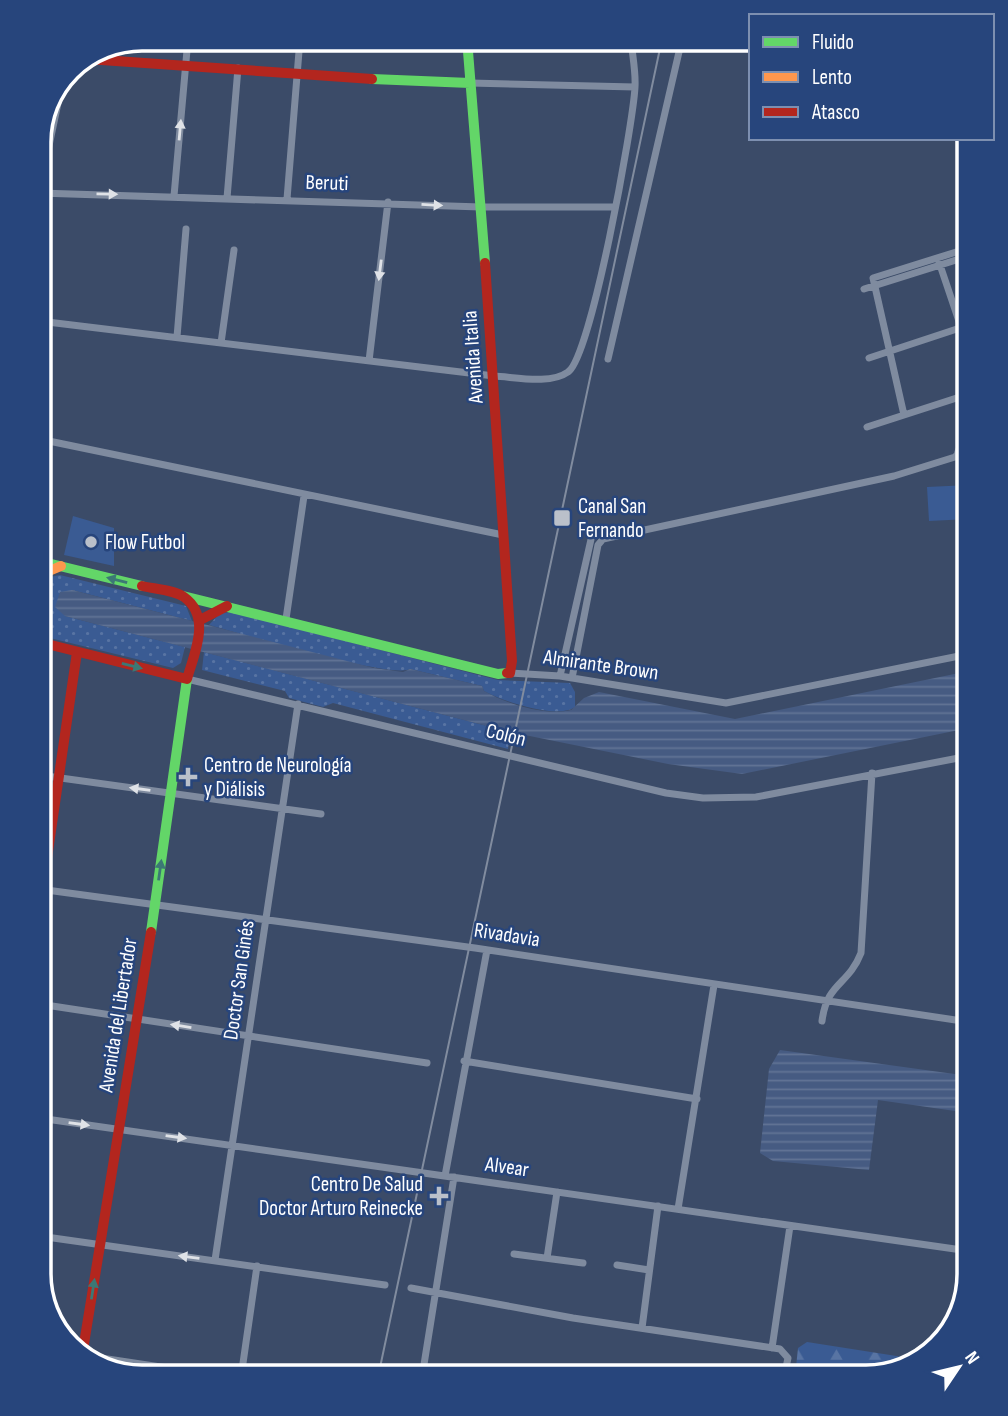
<svg xmlns="http://www.w3.org/2000/svg" width="1008" height="1416" font-family="'Sofia Sans Condensed',sans-serif">
  <style>
    .green { fill: url(#green-dots) }
    .forest { fill: url(#forest-firs) }
    .pitch { fill: #3a5b93 }
    .water { fill: url(#water-rules) }
    .lines { fill: none; stroke-linecap: round; stroke-linejoin: round }
    .street { stroke: #7f8b9f; stroke-width: 7 }
    .fast { stroke: #63d668; stroke-width: 10 }
    .slow { stroke: #ff974d; stroke-width: 10 }
    .jam { stroke: #b3261e; stroke-width: 10 }
    .tram { stroke: #818c9f; stroke-width: 2 }
    .oneway { fill: #dfe2e7 }
    .oneway2 { fill: #3c7875 }
    .poi-dot { fill: #bac0ca; stroke: #27457c; stroke-width: 2.5 }
    .labels { text-anchor: middle; dominant-baseline: central; stroke-width: 5; stroke-linejoin: round; paint-order: stroke }
    .street-label { font-size: 21px; fill: #fff; stroke: #27457c }
    .poi-label { font-size: 21px; fill: #fff; stroke: #27457c; text-anchor: start }
    .rim { fill: none; stroke: #fff; stroke-width: 3.5 }
  </style>
  <defs>
    <pattern id="green-dots" width="8" height="8" patternUnits="userSpaceOnUse" patternTransform="scale(1.75)"><rect width="8" height="8" fill="#3a5b93"/><path d="M2 2h.1M6 6h.1" fill="none" stroke="#5874a3" stroke-width="1.8" stroke-linecap="round"/></pattern>
    <pattern id="forest-firs" width="22" height="20" patternUnits="userSpaceOnUse" patternTransform="scale(1.75)"><rect width="22" height="20" fill="#3a5b93"/><path d="M5 1l3.5 6h-7zM16 11l3.5 6h-7z" fill="#5874a3"/></pattern>
    <pattern id="water-rules" width="6" height="5" patternUnits="userSpaceOnUse" patternTransform="scale(1.75)"><rect width="6" height="5" fill="#465b82"/><path d="M0 2.5h6" fill="none" stroke="#627495"/></pattern>
  </defs>
  <rect width="100%" height="100%" fill="#3b4b68"/>
  <path class="green" d="M 60,575 L 186,606 L 192,621 L 72,590 L 65,616 L 185,647 L 181,663 L 173,668 L 50,638 L 39,631 L 39,589 L 50,577 Z
    M 231,612 L 498,680 L 570,683 L 575,692 L 575,707 C 557,720 502,701 484,691 L 482,686 L 410,669 C 392,679 239,633 209,625 L 220,613 Z
    M 204,652 L 510,732 L 508,749 L 333,703 L 323,707 L 289,698 L 285,691 L 202,670 Z"/>
  <path class="forest" d="M 807,1342 L 922,1360 L 867,1377 L 795,1377 L 798,1348 Z"/>
  <path class="pitch" d="M 969,485 L 969,519 L 929,521 L 927,487 Z
    M 73,516 L 114,528 L 114,566 L 64,555 Z"/>
  <path class="water" d="M 72,590 L 374,668 L 403,672 L 410,669 L 482,686 L 484,691 C 507,704 545,716 571,710 L 584,698 L 599,692 L 735,719 L 969,671 L 969,728 L 742,774 L 668,764 L 510,732 L 65,616 L 55,607 L 60,592 Z
    M 780,1050 L 969,1076 L 969,1113 L 878,1100 L 869,1170 L 773,1161 L 760,1153 L 769,1069 Z"/>
  <g class="lines">
    <path class="street" d="M 470,83 L 635,87
      M 39,193 L 481,207 L 615,207
      M 39,193 L 61,89
      M 174,196 L 188,39
      M 227,198 L 238,68
      M 287,199 L 300,39
      M 939,262 L 969,351
      M 864,289 L 969,256
      M 39,321 L 494,376 C 515,377 550,385 568,372 C 591,357 633,125 635,87 C 636,71 632,54 631,39
      M 177,337 L 186,229
      M 221,343 L 234,250
      M 869,358 L 969,325
      M 608,359 L 682,39
      M 369,361 L 388,202
      M 904,415 L 873,278 L 969,248
      M 867,427 L 969,394
      M 39,439 L 503,535
      M 958,452 L 969,422
      M 286,619 L 304,496
      M 510,673 L 560,676 L 726,703 L 969,654
      M 560,676 L 592,535
      M 572,678 L 598,545 L 603,539 L 894,476 L 955,457 L 969,441
      M 187,679 L 666,793 L 703,798 L 756,797 L 969,756
      M 39,775 L 321,814
      M 39,889 L 475,948 L 969,1022
      M 39,1004 L 427,1063
      M 822,1021 C 827,982 848,986 861,953 L 872,773
      M 464,1061 L 697,1099
      M 39,1118 L 969,1251
      M 445,1176 L 487,950
      M 678,1209 L 714,985
      M 39,1236 L 385,1285
      M 514,1254 L 583,1263
      M 547,1258 L 557,1192
      M 215,1260 L 298,704
      M 617,1265 L 649,1270
      M 411,1288 L 573,1318 L 780,1349 L 788,1358 L 784,1377
      M 642,1328 L 658,1206
      M 772,1348 L 790,1226
      M 81,1355 L 227,1377
      M 241,1377 L 257,1266
      M 422,1377 L 454,1177"/>
    <path class="fast" d="M 467,39 L 485,263
      M 372,79 L 470,83
      M 39,561 L 142,586
      M 183,596 L 498,674 L 507,673
      M 151,932 L 187,679"/>
    <path class="slow" d="M 39,581 L 49,571 L 61,566"/>
    <path class="jam" d="M 87,59 L 372,79
      M 485,263 L 512,661 L 510,673 L 507,673
      M 202,619 L 227,606
      M 39,642 L 187,679 C 194,654 212,617 184,597 C 174,590 155,589 142,586
      M 39,913 L 77,652
      M 82,1356 L 151,932"/>
    <path class="tram" d="M 378,1377 L 662,39"/>
  </g>
  <defs><path id="oneway-solid" d="M-6-.8H1V-3.2L6.5 0L1 3.2V.8H-6Z" transform="scale(1.75)"/></defs>
  <g class="oneway">
    <use href="#oneway-solid" transform="translate(180 130) rotate(-85)"/>
    <use href="#oneway-solid" transform="translate(107 194) rotate(1)"/>
    <use href="#oneway-solid" transform="translate(432 205) rotate(3)"/>
    <use href="#oneway-solid" transform="translate(380 270) rotate(97)"/>
    <use href="#oneway-solid" transform="translate(140 789) rotate(-172)"/>
    <use href="#oneway-solid" transform="translate(181 1026) rotate(-171)"/>
    <use href="#oneway-solid" transform="translate(79 1124) rotate(8)"/>
    <use href="#oneway-solid" transform="translate(176 1137) rotate(8)"/>
    <use href="#oneway-solid" transform="translate(189 1257) rotate(-173)"/>
  </g>
  <g class="oneway2">
    <use href="#oneway-solid" transform="translate(117 580) rotate(-166)"/>
    <use href="#oneway-solid" transform="translate(132 666) rotate(14)"/>
    <use href="#oneway-solid" transform="translate(160 870) rotate(-82)"/>
    <use href="#oneway-solid" transform="translate(93 1289) rotate(-81)"/>
  </g>
  <g class="poi-dot">
    <rect x="553" y="509" width="18" height="18" rx="3.5"/>
    <circle cx="91" cy="542" r="7"/>
    <path d="M184.5 766.5h7v7h7v7h-7v7h-7v-7h-7v-7h7z"/>
    <path d="M435.5 1185.5h7v7h7v7h-7v7h-7v-7h-7v-7h7z"/>
  </g>
  <g class="labels">
    <g class="street-label">
      <text transform="translate(327 183) rotate(2)">Beruti</text>
      <text transform="translate(473 357) rotate(-94)">Avenida Italia</text>
      <text transform="translate(601 665) rotate(8)">Almirante Brown</text>
      <text transform="translate(506 735) rotate(14)">Colón</text>
      <text transform="translate(507 935) rotate(9)">Rivadavia</text>
      <text transform="translate(239 980) rotate(-82)">Doctor San Ginés</text>
      <text transform="translate(118 1015) rotate(-81)">Avenida del Libertador</text>
      <text transform="translate(507 1167) rotate(8)">Alvear</text>
    </g>
    <g class="poi-label">
      <text x="578" y="506">Canal San<tspan x="578" dy="24">Fernando</tspan></text>
      <text x="105" y="542">Flow Futbol</text>
      <text x="204" y="765">Centro de Neurología<tspan x="204" dy="24">y Diálisis</tspan></text>
      <text x="423" y="1184" text-anchor="end">Centro De Salud<tspan x="423" dy="24">Doctor Arturo Reinecke</tspan></text>
    </g>
  </g>
  <path d="M0 0H1008V1416H0ZM142 51H866A91 91 0 0 1 957 142V1274A91 91 0 0 1 866 1365H142A91 91 0 0 1 51 1274V142A91 91 0 0 1 142 51Z" fill="#27457c" fill-rule="evenodd"/>
  <path class="rim" d="M142 51H866A91 91 0 0 1 957 142V1274A91 91 0 0 1 866 1365H142A91 91 0 0 1 51 1274V142A91 91 0 0 1 142 51Z"/>
  <rect x="749" y="14" width="245" height="126" fill="#27457c" stroke="#7d8fb0" stroke-width="2"/>
  <rect x="763" y="37" width="35" height="10" fill="#63d668" stroke="#7d8fb0" stroke-width="2"/>
  <text x="812" y="49" font-size="21" fill="#ffffff">Fluido</text>
  <rect x="763" y="72" width="35" height="10" fill="#ff974d" stroke="#7d8fb0" stroke-width="2"/>
  <text x="812" y="84" font-size="21" fill="#ffffff">Lento</text>
  <rect x="763" y="107" width="35" height="10" fill="#b3261e" stroke="#7d8fb0" stroke-width="2"/>
  <text x="812" y="119" font-size="21" fill="#ffffff">Atasco</text>
  <g transform="translate(959 1367) rotate(55)" stroke="#27457c" stroke-width="5" paint-order="stroke">
  <path d="M0-5L12 26L0 18L-12 26Z" fill="#ffffff"/>
  <text y="-10" font-size="19" font-weight="bold" text-anchor="middle" fill="#ffffff">N</text>
  </g>
</svg>
